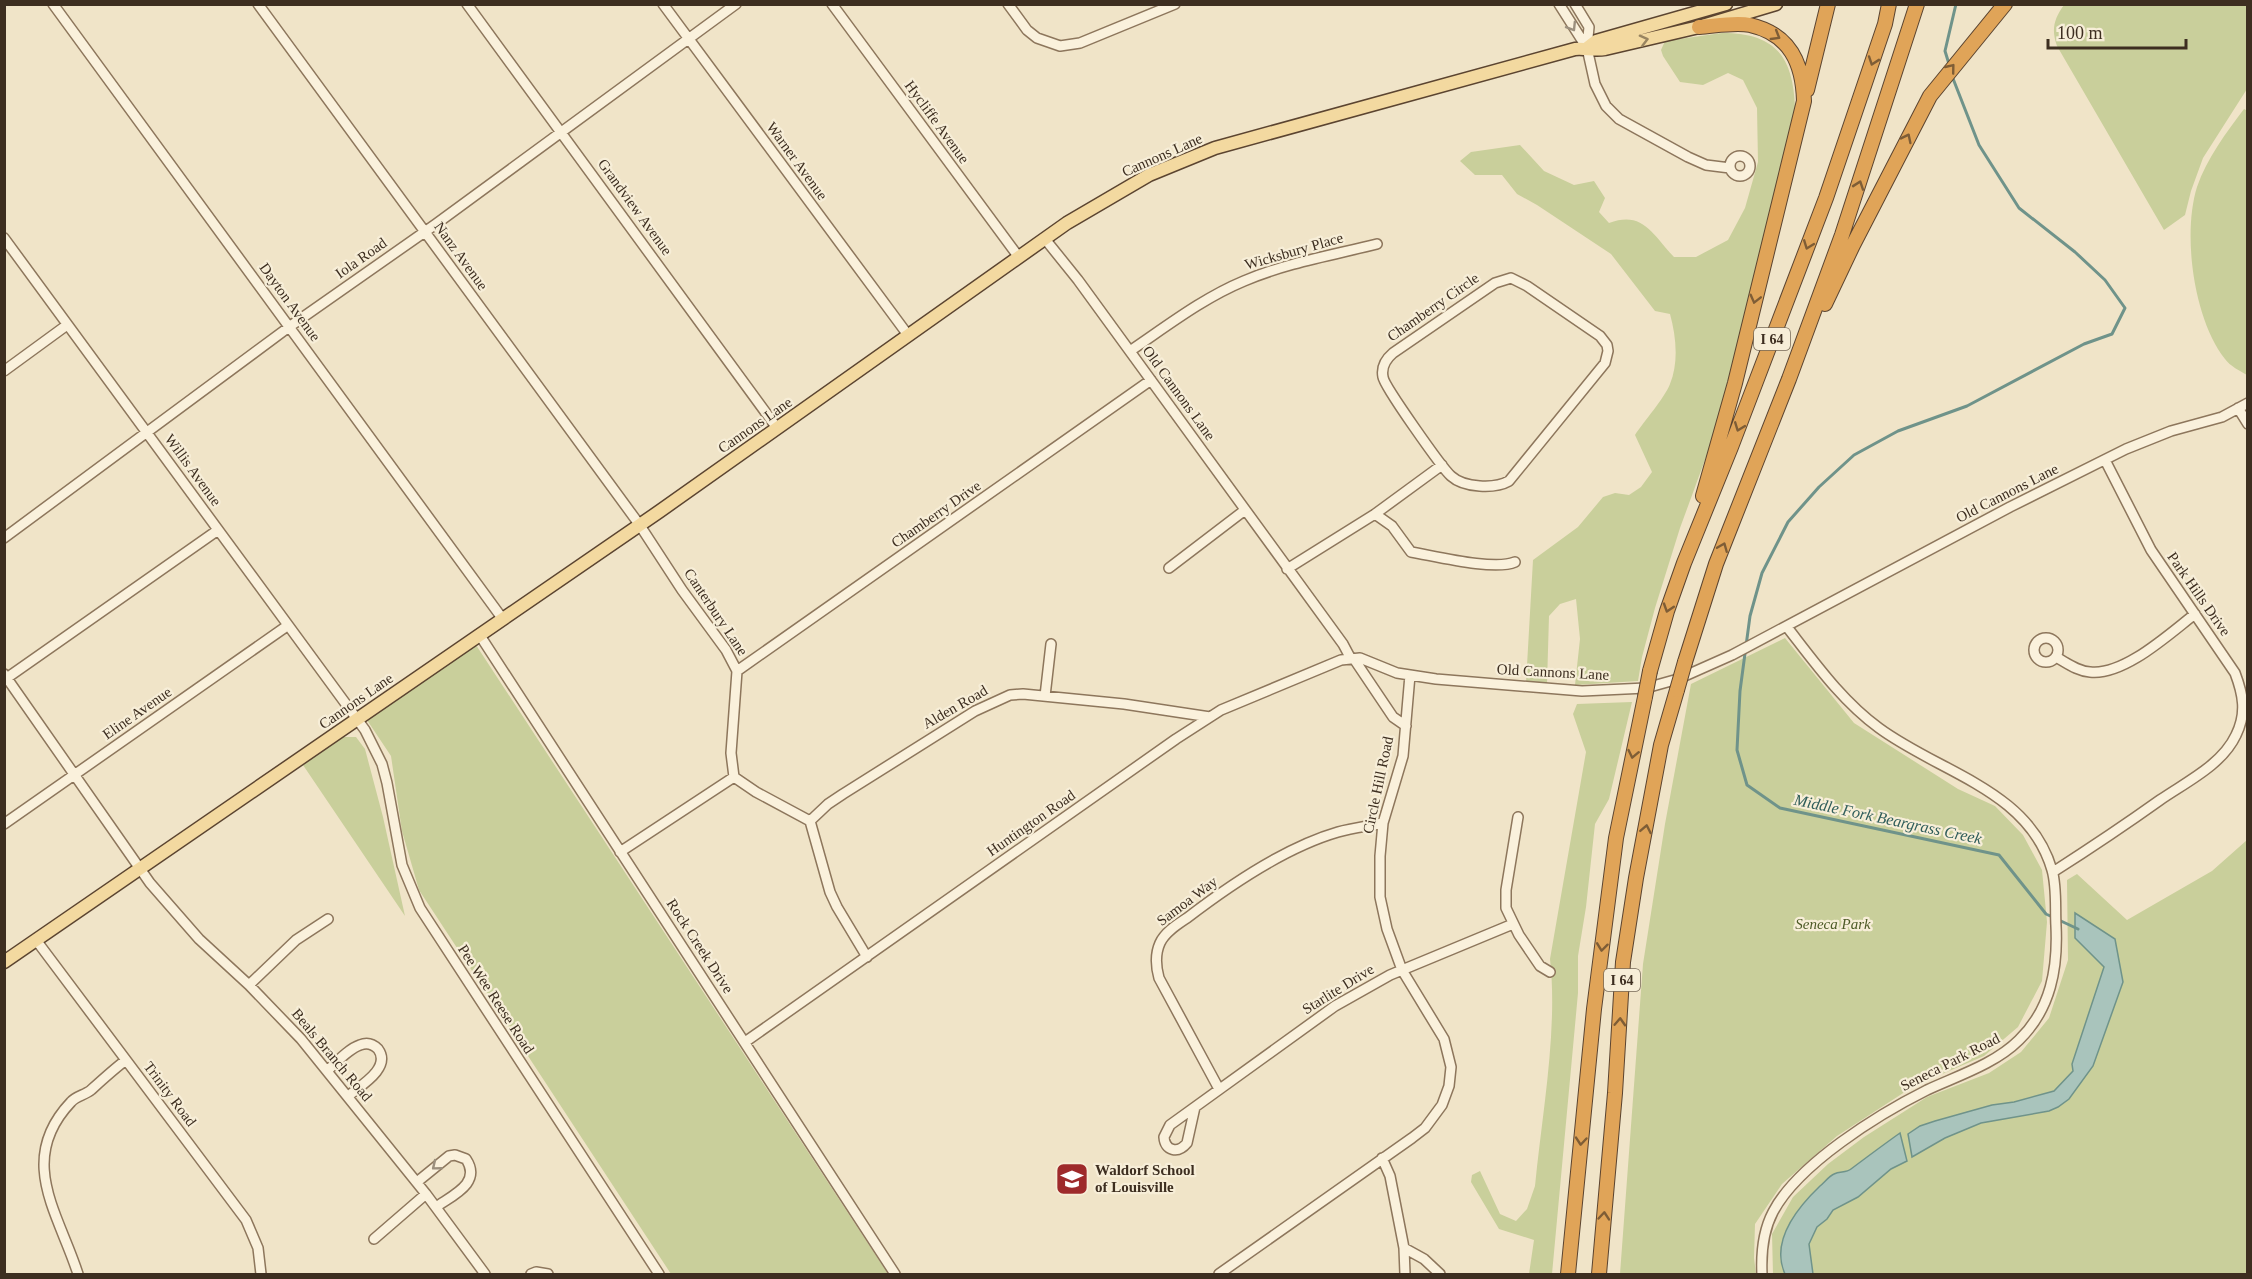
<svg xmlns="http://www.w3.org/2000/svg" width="2252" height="1279" font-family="'Times New Roman',serif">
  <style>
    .green { fill: #c9cf9b }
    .water { fill: #a9c4bc; stroke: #6f938a; stroke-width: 1.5 }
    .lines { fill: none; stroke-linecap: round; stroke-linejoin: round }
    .stream { stroke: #6f938a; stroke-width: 3 }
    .minor-casing { stroke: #8d765c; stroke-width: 12 }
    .major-casing { stroke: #5b4430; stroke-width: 15 }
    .highway-casing { stroke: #5b4430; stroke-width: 16 }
    .minor { stroke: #faf1dc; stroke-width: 9 }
    .major { stroke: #f3d9a0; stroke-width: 12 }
    .highway { stroke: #e0a458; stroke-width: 14 }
    .highway-bridge-casing { stroke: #5b4430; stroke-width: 16; stroke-linecap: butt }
    .highway-bridge { stroke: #e0a458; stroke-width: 14 }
    .oneway { stroke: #9c907e }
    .oneway2 { stroke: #7e5d36 }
    .oneway3 { stroke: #988460 }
    .labels { text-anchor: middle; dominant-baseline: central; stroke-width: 4.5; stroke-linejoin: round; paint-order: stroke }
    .shield { fill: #f7eed8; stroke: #756857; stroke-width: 1.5 }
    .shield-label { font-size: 14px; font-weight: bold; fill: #3d2e20 }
    .street-label { font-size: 15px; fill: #3d2e20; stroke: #f7eed8 }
    .park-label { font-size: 15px; font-style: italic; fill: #4d5a26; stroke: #f7eed8 }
    .poi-label { font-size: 15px; font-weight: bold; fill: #3d2e20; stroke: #f7eed8; text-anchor: start }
    .water-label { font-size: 16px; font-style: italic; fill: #2f5d5a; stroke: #f7eed8 }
  </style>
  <rect width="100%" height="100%" fill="#f0e4c8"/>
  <path class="green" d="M 2064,5 L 2247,5 L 2247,89 L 2203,158 L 2191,191 L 2185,215 L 2164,230 L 2057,46 C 2051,29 2054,19 2064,5 Z
    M 1722,33 C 1775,33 1793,56 1795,107 L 1717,427 L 1680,528 L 1655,608 L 1642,657 L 1638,681 L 1575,685 L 1580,639 L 1576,599 L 1560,604 L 1549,616 L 1547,684 L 1526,683 L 1533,560 L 1578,527 L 1603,497 L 1615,493 L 1629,495 L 1641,487 L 1652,472 L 1635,435 C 1644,421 1664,399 1670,384 C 1679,362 1676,336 1670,314 L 1655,311 L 1611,254 L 1537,205 L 1517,194 L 1502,175 L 1475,175 L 1460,161 L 1471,152 L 1520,145 L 1544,171 L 1574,185 L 1594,181 L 1605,198 L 1599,212 L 1609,223 C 1643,210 1653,235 1674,257 L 1696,257 L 1728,240 L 1745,208 L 1758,162 L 1757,108 L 1743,80 L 1728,73 L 1703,85 L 1680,82 L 1663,56 L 1661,50 L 1665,41 Z
    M 2244,109 L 2248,111 L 2247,375 C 2240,371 2230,366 2225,359 C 2194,320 2182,235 2197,187 C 2207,158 2226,133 2244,109 Z
    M 1785,638 L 1854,723 L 1958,789 L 1995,806 L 2023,835 L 2042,870 L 2047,922 L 2042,981 L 2018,1027 L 1984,1056 L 1914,1086 L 1837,1136 L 1782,1184 L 1755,1224 L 1754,1258 L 1756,1274 L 1620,1274 L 1643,964 L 1665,824 L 1691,684 Z
    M 476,645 L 888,1274 L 671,1274 L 419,890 L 402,831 L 391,756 L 367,720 Z
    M 1632,702 L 1609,799 L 1595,824 L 1586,907 L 1578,956 L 1578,993 L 1552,1274 L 1529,1274 L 1534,1240 L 1499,1229 L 1471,1182 L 1472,1175 L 1480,1171 L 1500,1214 L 1516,1221 L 1527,1209 L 1535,1186 C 1542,1114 1558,1030 1550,959 L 1586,752 L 1573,714 L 1577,704 Z
    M 342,737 L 356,737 L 365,749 L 383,817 L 405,916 L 303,765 Z
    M 2247,840 L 2247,1274 L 1773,1274 L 1772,1234 L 1793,1197 L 1828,1164 L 1864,1137 L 1927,1097 L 1989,1073 L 2021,1052 L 2049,1018 L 2068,960 L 2067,880 L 2077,874 L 2127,920 L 2212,871 Z"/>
  <path class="water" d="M 2075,913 L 2115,939 L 2123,982 L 2093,1066 L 2069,1099 L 2058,1107 L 2049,1111 L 1981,1123 L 1945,1138 L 1912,1157 L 1908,1134 L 1920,1126 L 1935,1121 L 1992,1105 L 2014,1102 L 2054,1091 L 2073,1071 L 2072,1064 L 2104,967 L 2075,938 Z
    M 1900,1133 L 1907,1161 L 1891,1169 L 1858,1197 L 1833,1210 L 1827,1219 L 1817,1227 L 1809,1244 L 1813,1274 L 1785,1274 C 1770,1241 1797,1208 1820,1186 C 1824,1183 1829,1176 1834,1174 C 1840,1171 1846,1173 1851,1169 C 1867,1157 1883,1145 1900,1133 Z"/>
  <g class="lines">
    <path class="stream" d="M 1949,64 L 1945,51 L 1956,4
      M 1952,76 L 1979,145 L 2019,208 L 2075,252 L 2105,280 L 2125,308 L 2112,334 L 2084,344 L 1967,406 L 1898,431 L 1854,455 L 1819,487 L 1788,522 L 1762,573 L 1750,616 L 1740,691 L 1737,750 L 1747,785 L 1780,808 L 1999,855 L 2046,914 L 2078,929"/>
    <g class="minor-casing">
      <path id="minor" d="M 53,4 L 502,618
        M 258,4 L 639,524 L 682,590 L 726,650 L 737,671 L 731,753 L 734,777 L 756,792 L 810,821 L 830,892 L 837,907 L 867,957
        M 467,4 L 777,428
        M 663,4 L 908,335
        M 832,4 L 1018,256
        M 1008,4 L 1027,30 L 1037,38 L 1060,46 L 1080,43 L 1175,4
        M 1559,4 L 1587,48
        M 1575,4 L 1589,27 L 1587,48 L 1595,84 L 1606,106 L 1619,119 L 1688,157 L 1706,165 L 1730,168
        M1730 166a10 10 0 1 1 20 0a10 10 0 1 1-20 0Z
        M 4,238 L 365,730 L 382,764 L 387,783 L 402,865 L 420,908 L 659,1274
        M 1045,239 L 1078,280 L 1343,644 L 1351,659
        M 1511,278 L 1527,286 L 1600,336 L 1607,345 L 1608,351 L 1605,363 L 1509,481 C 1495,489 1464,488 1451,476 C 1442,468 1384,386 1383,377 C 1381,367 1386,359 1393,353 L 1495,283 Z
        M 1130,351 C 1167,326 1203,298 1244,281 C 1286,263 1333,255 1377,244
        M 4,371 L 67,325
        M 2238,408 L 2248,424
        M 1375,514 L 1392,526 L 1411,552 C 1435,556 1494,571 1515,562
        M 4,538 L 289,327 L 436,224 L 736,4
        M 1169,568 L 1245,510
        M 1287,569 L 1375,514 L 1442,465
        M 479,634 L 895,1274
        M2034 650a12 12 0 1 1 24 0a12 12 0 1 1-24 0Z
        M 2056,657 C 2067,663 2077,671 2090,672 C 2124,676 2169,634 2195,614
        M 1354,659 L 1393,717 L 1406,726
        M 737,671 L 1151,380
        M 4,674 L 150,883 L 199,939 L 249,985 L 301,1039 L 426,1194 L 485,1274
        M 4,680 L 218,530
        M 1045,696 L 1051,644
        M 1518,817 L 1506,890 L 1506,908 L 1519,935 L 1540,966 L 1550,972
        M 810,821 L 828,804 L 843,794 L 975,711 L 1010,695 L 1023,694 L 1124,704 L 1210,717
        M 4,824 L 287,626
        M 620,852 L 734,777
        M 2053,872 C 2089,849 2125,825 2160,800 C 2186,782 2222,765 2236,735 C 2247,713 2243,694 2235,673 L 2151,550 L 2105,460
        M 36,940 L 246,1220 L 258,1248 L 261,1274
        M 249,985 L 296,940 L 328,919
        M 745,1042 L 1176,739 L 1221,710 L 1341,660 L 1360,658 L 1397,673 L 1436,679 L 1582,691 L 1646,688 L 1678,679 L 1732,655 L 2010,507 L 2126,449 L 2171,431 L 2222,417 L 2248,403
        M 327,1071 C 336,1063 348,1049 360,1045 C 367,1042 373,1044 378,1049 C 392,1068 360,1086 348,1096
        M 1219,1089 L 1159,978 C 1156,967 1155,954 1160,943 C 1165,932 1178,924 1187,918 C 1230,885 1286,847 1338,832 C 1353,828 1369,826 1383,823
        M 1195,1107 L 1187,1143 C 1178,1154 1165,1151 1164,1137 L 1170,1125 L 1335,1006 L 1390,975 L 1513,924
        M 1382,1158 L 1390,1176 L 1404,1248 L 1424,1259 L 1440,1274
        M 417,1182 L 449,1156 L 455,1155 L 466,1159 C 482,1183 453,1195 436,1207
        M 374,1239 L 426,1194
        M 1404,1248 L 1405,1274
        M 78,1274 C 59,1214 16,1160 71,1102 C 76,1096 85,1095 91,1090 C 102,1080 114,1069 126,1060
        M 531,1274 L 536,1272 L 548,1274
        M 1219,1274 L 1412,1138 L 1425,1128 L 1442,1105 L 1449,1086 L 1451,1067 L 1444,1039 L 1402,970 L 1387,929 L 1380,897 L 1380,856 L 1383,823 L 1403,756 L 1410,675
        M 1762,1274 C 1761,1253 1763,1231 1773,1212 C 1798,1164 1879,1114 1927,1090 C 1957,1076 1995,1064 2019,1040 C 2051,1009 2058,968 2056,926 C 2055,908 2057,887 2052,870 C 2029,790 1940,773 1879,728 C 1842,701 1815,663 1787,627"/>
    </g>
    <g class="major-casing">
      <path id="major" d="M 1587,48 L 1596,41 L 1726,4
        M 4,962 L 660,511 L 1067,223 L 1149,175 L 1215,148 L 1575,49 C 1585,48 1595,51 1605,49 L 1699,27 L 1776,4"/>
    </g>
    <g class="highway-casing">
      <path id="highway" d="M 1699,27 C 1715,26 1735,22 1750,25 C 1790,34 1803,63 1804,101 L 1735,383 L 1703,496
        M 1807,90 L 1828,4
        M 1825,304 L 1853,245 L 1930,96 L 2005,4
        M 1685,662 L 1716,564 L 1789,379 L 1842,235 L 1917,4
        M 1650,671 L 1667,611 L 1684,563 L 1731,447 L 1826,198 L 1885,24 L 1889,4
        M 1568,1274 L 1594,1009 L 1616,838 L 1645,697
        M 1599,1274 L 1615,1093 L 1623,962 L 1636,878 L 1661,745 L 1677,690"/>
    </g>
    <use href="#minor" class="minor"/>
    <use href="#major" class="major"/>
    <use href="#highway" class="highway"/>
    <g class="highway-bridge-casing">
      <path id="highway-bridge" d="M 1677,690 L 1685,662
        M 1645,697 L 1650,671"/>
    </g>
    <use href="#highway-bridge" class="highway-bridge"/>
  </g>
  <defs><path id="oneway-chevron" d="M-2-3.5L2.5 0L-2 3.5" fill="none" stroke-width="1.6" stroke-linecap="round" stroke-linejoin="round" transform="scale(1.5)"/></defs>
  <g class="oneway">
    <use href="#oneway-chevron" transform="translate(1572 27) rotate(58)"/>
    <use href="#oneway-chevron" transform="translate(436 1166) rotate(141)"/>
  </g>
  <g class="oneway2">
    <use href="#oneway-chevron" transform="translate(1776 36) rotate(31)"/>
    <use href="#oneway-chevron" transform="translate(1873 61) rotate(109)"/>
    <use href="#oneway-chevron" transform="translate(1951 68) rotate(-51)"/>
    <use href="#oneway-chevron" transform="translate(1907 138) rotate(-64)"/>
    <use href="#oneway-chevron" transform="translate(1859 185) rotate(-71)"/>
    <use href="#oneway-chevron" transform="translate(1808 245) rotate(111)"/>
    <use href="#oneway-chevron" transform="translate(1755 299) rotate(104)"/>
    <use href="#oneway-chevron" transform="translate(1739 427) rotate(111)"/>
    <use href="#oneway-chevron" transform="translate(1723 547) rotate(-68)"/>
    <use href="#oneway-chevron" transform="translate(1668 608) rotate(108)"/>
    <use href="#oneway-chevron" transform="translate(1633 754) rotate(102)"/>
    <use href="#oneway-chevron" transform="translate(1646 829) rotate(-79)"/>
    <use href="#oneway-chevron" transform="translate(1602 947) rotate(97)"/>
    <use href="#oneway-chevron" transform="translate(1620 1022) rotate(-87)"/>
    <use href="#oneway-chevron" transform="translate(1581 1141) rotate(95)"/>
    <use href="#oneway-chevron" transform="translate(1604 1216) rotate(-85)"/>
  </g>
  <use class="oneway3" href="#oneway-chevron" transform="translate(1644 40) rotate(-14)"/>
  <defs>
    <g id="school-square" transform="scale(1.725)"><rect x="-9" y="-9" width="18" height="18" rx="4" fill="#9e2a2b" stroke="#f7eed8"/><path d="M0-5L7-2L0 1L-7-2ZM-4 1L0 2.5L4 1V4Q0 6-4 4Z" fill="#fff"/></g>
  </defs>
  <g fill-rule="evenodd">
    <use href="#school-square" x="1072" y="1179"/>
  </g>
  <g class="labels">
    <g class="shield">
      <rect x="1754" y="328" width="36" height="22" rx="4.5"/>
      <rect x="1604" y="969" width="36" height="22" rx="4.5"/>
    </g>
    <g class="shield-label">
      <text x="1772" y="339">I 64</text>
      <text x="1622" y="980">I 64</text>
    </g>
    <g class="street-label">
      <text transform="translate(937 122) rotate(54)">Hycliffe Avenue</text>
      <text transform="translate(1162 155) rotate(-24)">Cannons Lane</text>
      <text transform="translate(797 161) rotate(54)">Warner Avenue</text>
      <text transform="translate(635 207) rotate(54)">Grandview Avenue</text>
      <text transform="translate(1294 251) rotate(-16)">Wicksbury Place</text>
      <text transform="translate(461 256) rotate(54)">Nanz Avenue</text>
      <text transform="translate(361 258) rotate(-35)">Iola Road</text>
      <text transform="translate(290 302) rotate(54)">Dayton Avenue</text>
      <text transform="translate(1433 307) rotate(-35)">Chamberry Circle</text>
      <text transform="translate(1179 393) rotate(54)">Old Cannons Lane</text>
      <text transform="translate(755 425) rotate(-35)">Cannons Lane</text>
      <text transform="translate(193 470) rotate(54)">Willis Avenue</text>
      <text transform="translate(2007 493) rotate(-27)">Old Cannons Lane</text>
      <text transform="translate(936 514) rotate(-35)">Chamberry Drive</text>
      <text transform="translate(2199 594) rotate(55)">Park Hills Drive</text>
      <text transform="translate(716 612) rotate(56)">Canterbury Lane</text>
      <text transform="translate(1553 672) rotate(3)">Old Cannons Lane</text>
      <text transform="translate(356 701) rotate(-35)">Cannons Lane</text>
      <text transform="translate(955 707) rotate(-30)">Alden Road</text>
      <text transform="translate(137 713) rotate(-35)">Eline Avenue</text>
      <text transform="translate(1378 785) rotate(-78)">Circle Hill Road</text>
      <text transform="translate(1031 823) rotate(-35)">Huntington Road</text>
      <text transform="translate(1187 901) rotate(-37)">Samoa Way</text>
      <text transform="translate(700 946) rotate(57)">Rock Creek Drive</text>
      <text transform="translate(1338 989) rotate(-32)">Starlite Drive</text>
      <text transform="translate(496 999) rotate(57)">Pee Wee Reese Road</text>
      <text transform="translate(332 1055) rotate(50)">Beals Branch Road</text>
      <text transform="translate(1950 1062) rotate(-27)">Seneca Park Road</text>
      <text transform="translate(170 1094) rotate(53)">Trinity Road</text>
    </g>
    <g class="park-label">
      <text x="1833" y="924">Seneca Park</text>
    </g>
    <g class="poi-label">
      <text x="1095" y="1170">Waldorf School<tspan x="1095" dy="17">of Louisville</tspan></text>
    </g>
    <g class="water-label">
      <text transform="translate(1888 819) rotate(12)">Middle Fork Beargrass Creek</text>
    </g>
  </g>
  <rect width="2252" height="1279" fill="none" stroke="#3d2e20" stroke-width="12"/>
  <path d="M2048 39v9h138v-9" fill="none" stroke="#3d2e20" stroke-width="3"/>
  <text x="2057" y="39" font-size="18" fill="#3d2e20" stroke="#f7eed8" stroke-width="4.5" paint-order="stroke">100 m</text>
</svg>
